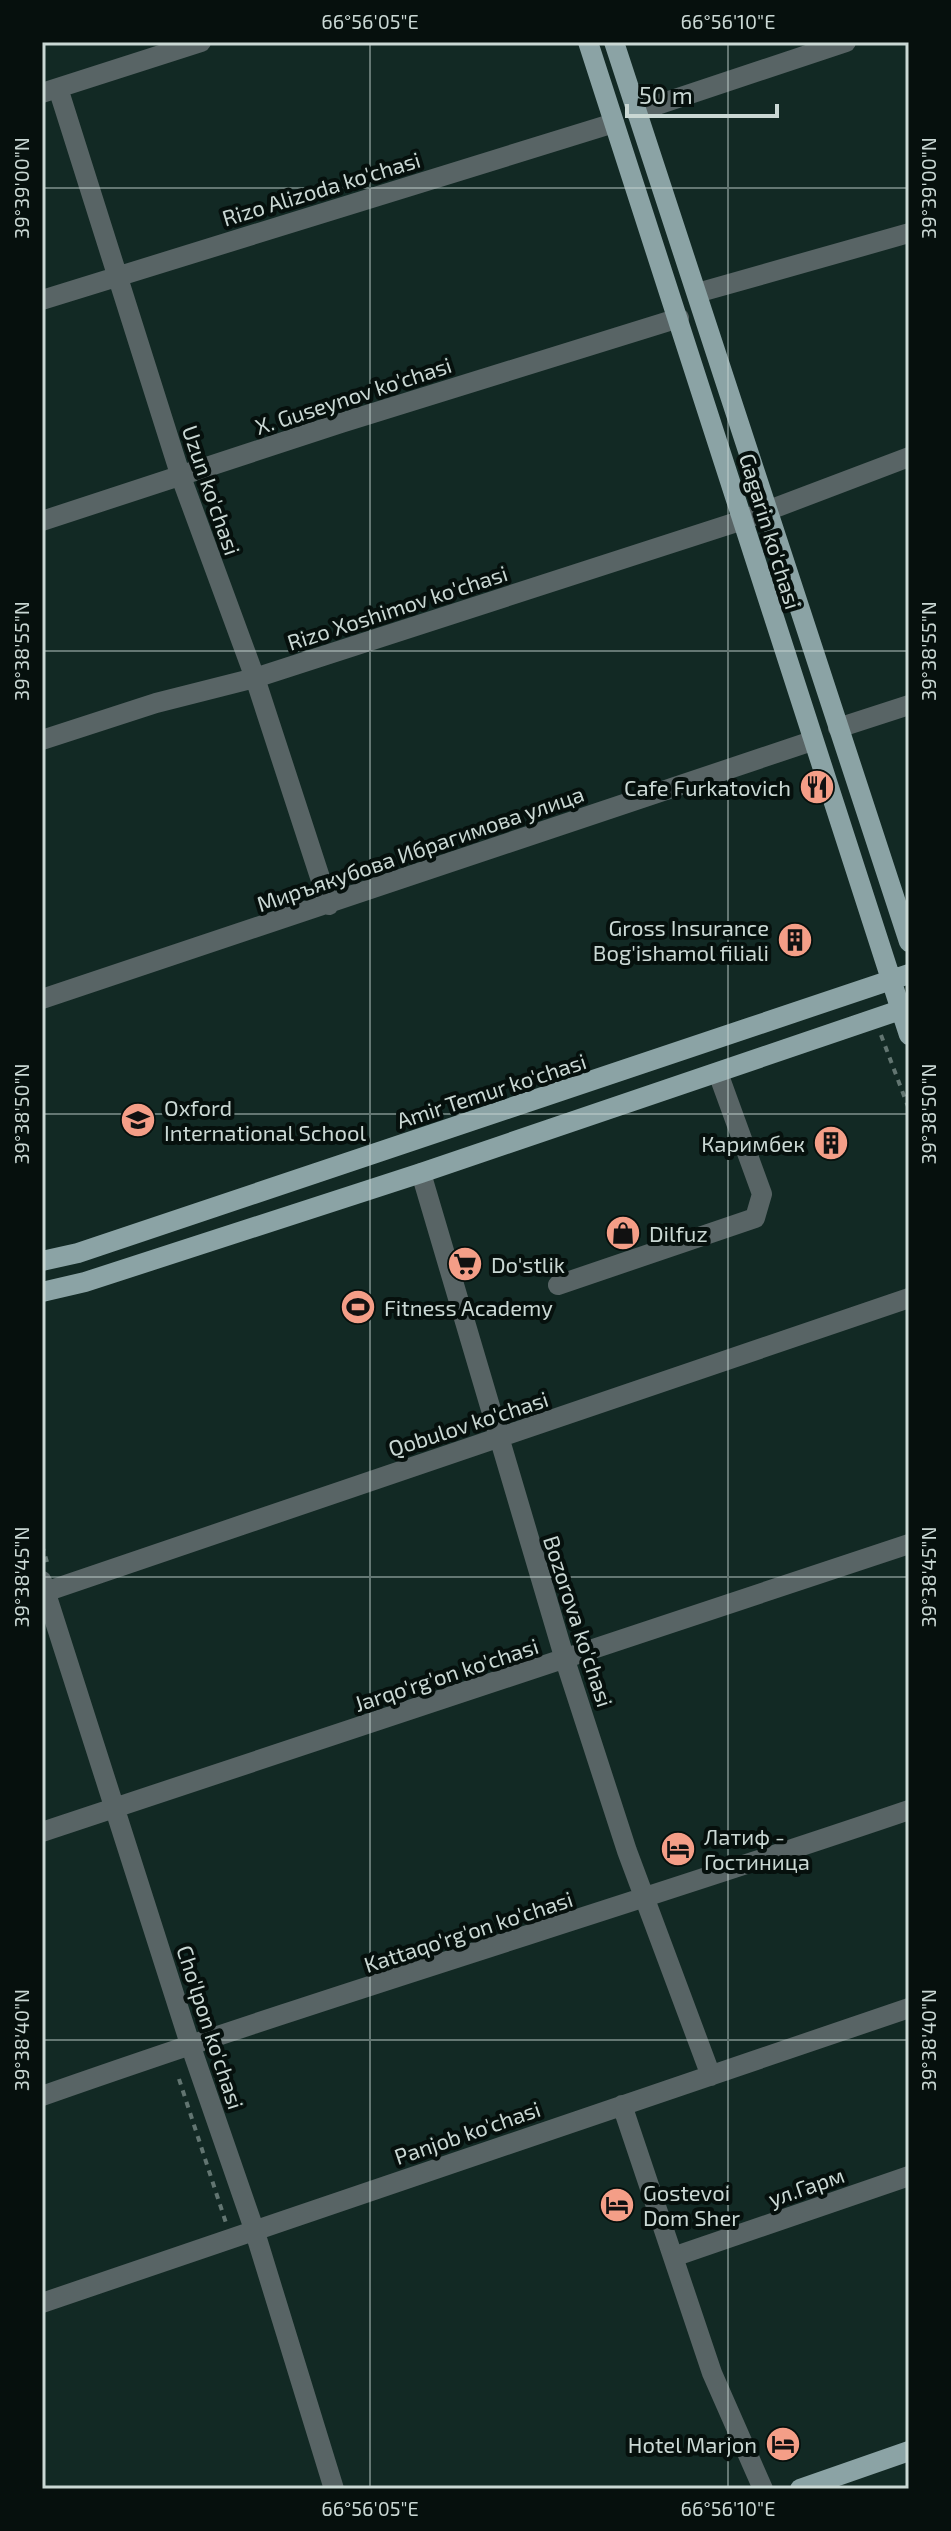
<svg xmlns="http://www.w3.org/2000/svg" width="951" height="2531" font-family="'Exo 2',sans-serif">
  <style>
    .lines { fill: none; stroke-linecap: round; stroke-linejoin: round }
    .path { stroke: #627571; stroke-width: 4; stroke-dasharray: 6 6; stroke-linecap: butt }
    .minor { stroke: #586465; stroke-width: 20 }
    .major { stroke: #8ba3a5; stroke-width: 20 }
    .ticks { fill: none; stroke: #cad8d4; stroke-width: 2; stroke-opacity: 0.45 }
    .labels { text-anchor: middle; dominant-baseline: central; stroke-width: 8; stroke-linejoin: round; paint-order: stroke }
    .street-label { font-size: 22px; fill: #cad8d4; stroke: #06100d }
    .poi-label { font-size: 22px; fill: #cad8d4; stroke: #06100d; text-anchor: start }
    .neatline { fill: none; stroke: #cad8d4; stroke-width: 3 }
    .ticks-label { font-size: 20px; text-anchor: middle; fill: #cad8d4 }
  </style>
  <rect width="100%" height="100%" fill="#122924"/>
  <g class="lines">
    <path class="path" d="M 881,1035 L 909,1109
      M 42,1545 L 47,1562
      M 179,2079 L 226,2223"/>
    <path class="minor" d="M 58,88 L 181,477 L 255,678 L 329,905
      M 42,93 L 201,42
      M 636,112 L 846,42
      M 697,293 L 909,233
      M 42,300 L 614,123
      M 42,521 L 341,423 L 679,318
      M 838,728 L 909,705
      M 42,740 L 156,703 L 255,678 L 743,520 L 909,457
      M 42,999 L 812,741
      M 421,1173 L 565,1660 L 627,1851 L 711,2076
      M 558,1285 L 755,1218 L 762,1194 L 718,1073
      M 42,1581 L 190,2044 L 254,2229 L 334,2489
      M 42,1593 L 909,1298
      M 42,1832 L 909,1544
      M 42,2096 C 329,1995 621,1908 909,1810
      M 622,2105 L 712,2373 L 763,2489
      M 673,2257 L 909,2176
      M 42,2303 L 909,2008"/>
    <path class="major" d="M 588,42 L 909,1035
      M 614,42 L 909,942
      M 42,1261 L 78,1253 L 909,974
      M 42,1292 L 85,1282 L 421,1173 L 909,1007
      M 800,2489 L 909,2451"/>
  </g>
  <path class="ticks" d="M 370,42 L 370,2489M 728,42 L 728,2489M 42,188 L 909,188M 42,651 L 909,651M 42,1114 L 909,1114M 42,1577 L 909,1577M 42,2040 L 909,2040"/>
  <defs>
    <g id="restaurant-disc" transform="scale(1.8)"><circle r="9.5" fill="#f49e87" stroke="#06100d"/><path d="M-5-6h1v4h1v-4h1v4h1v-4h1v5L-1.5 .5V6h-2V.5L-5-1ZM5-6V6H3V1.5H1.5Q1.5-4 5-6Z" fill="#111"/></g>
    <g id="building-disc" transform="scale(1.8)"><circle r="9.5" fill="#f49e87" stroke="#06100d"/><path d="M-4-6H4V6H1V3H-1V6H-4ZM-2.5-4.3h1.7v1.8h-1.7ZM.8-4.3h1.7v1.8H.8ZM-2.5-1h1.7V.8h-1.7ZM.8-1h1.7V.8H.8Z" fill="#111"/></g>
    <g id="school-disc" transform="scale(1.8)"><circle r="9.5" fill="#f49e87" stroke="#06100d"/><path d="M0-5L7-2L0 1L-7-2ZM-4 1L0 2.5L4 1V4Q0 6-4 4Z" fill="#111"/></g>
    <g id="shop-disc" transform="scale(1.8)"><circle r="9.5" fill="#f49e87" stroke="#06100d"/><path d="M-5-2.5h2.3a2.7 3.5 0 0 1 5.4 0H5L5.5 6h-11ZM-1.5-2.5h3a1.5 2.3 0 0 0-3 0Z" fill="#111"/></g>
    <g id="supermarket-disc" transform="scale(1.8)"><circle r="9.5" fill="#f49e87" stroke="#06100d"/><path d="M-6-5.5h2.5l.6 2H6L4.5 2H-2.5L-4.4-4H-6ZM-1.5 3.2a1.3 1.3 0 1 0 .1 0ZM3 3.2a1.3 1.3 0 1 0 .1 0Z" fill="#111"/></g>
    <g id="stadium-disc" transform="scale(1.8)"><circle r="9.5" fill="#f49e87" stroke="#06100d"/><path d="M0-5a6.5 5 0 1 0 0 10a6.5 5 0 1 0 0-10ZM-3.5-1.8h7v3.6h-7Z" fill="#111"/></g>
    <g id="hotel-disc" transform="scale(1.8)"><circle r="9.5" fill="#f49e87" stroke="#06100d"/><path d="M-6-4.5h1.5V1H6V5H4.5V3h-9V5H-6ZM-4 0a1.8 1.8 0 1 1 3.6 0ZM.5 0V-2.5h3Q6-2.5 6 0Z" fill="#111"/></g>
  </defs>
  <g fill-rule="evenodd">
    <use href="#restaurant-disc" x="817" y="787"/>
    <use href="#building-disc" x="795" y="940"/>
    <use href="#school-disc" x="138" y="1120"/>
    <use href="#building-disc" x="831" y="1143"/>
    <use href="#shop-disc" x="623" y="1233"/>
    <use href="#supermarket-disc" x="465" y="1264"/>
    <use href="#stadium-disc" x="358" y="1307"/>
    <use href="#hotel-disc" x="678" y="1849"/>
    <use href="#hotel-disc" x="617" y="2205"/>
    <use href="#hotel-disc" x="783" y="2444"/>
  </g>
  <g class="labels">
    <g class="street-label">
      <text transform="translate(321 188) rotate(-17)">Rizo Alizoda ko'chasi</text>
      <text transform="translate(353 395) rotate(-18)">X. Guseynov ko'chasi</text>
      <text transform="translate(212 490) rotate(71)">Uzun ko'chasi</text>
      <text transform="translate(771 531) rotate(73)">Gagarin ko'chasi</text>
      <text transform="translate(397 607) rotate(-18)">Rizo Xoshimov ko'chasi</text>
      <text transform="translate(420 848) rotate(-19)">Миръякубова Ибрагимова улица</text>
      <text transform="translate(491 1090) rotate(-18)">Amir Temur ko'chasi</text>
      <text transform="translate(468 1423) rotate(-18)">Qobulov ko'chasi</text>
      <text transform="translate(579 1621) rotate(72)">Bozorova ko'chasi</text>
      <text transform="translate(446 1674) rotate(-18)">Jarqo'rg'on ko'chasi</text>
      <text transform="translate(468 1931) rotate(-18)">Kattaqo'rg'on ko'chasi</text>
      <text transform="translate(211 2027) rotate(72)">Cho'lpon ko'chasi</text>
      <text transform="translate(467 2132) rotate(-19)">Panjob ko'chasi</text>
      <text transform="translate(806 2186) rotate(-19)">ул.Гарм</text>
    </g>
    <g class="poi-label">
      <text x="791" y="787" text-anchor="end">Cafe Furkatovich</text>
      <text x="769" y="927" text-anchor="end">Gross Insurance<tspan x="769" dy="25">Bog'ishamol filiali</tspan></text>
      <text x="164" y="1107">Oxford<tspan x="164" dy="25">International School</tspan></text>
      <text x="805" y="1143" text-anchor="end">Каримбек</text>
      <text x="649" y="1233">Dilfuz</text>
      <text x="491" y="1264">Do'stlik</text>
      <text x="384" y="1307">Fitness Academy</text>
      <text x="704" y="1836">Латиф -<tspan x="704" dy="25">Гостиница</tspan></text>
      <text x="643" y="2192">Gostevoi<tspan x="643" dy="25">Dom Sher</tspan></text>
      <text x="757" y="2444" text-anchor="end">Hotel Marjon</text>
    </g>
  </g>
  <rect width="951" height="2531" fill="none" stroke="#06100d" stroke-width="88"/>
  <path d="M627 104v12h150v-12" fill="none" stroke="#cad8d4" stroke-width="4"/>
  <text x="639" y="104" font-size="24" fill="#cad8d4" stroke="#06100d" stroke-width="6" paint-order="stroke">50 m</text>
  <rect x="44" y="44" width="863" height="2443" class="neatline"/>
  <g class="ticks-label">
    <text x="370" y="29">66°56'05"E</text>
    <text x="728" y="29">66°56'10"E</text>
    <text transform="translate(22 188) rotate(-90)" y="7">39°39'00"N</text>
    <text transform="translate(929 188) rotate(-90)" y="7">39°39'00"N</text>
    <text transform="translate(22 651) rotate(-90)" y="7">39°38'55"N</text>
    <text transform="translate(929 651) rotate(-90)" y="7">39°38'55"N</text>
    <text transform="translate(22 1114) rotate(-90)" y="7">39°38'50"N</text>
    <text transform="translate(929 1114) rotate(-90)" y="7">39°38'50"N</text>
    <text transform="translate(22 1577) rotate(-90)" y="7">39°38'45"N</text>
    <text transform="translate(929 1577) rotate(-90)" y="7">39°38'45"N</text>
    <text transform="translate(22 2040) rotate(-90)" y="7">39°38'40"N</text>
    <text transform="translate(929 2040) rotate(-90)" y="7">39°38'40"N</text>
    <text x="370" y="2516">66°56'05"E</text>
    <text x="728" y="2516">66°56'10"E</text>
  </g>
</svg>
